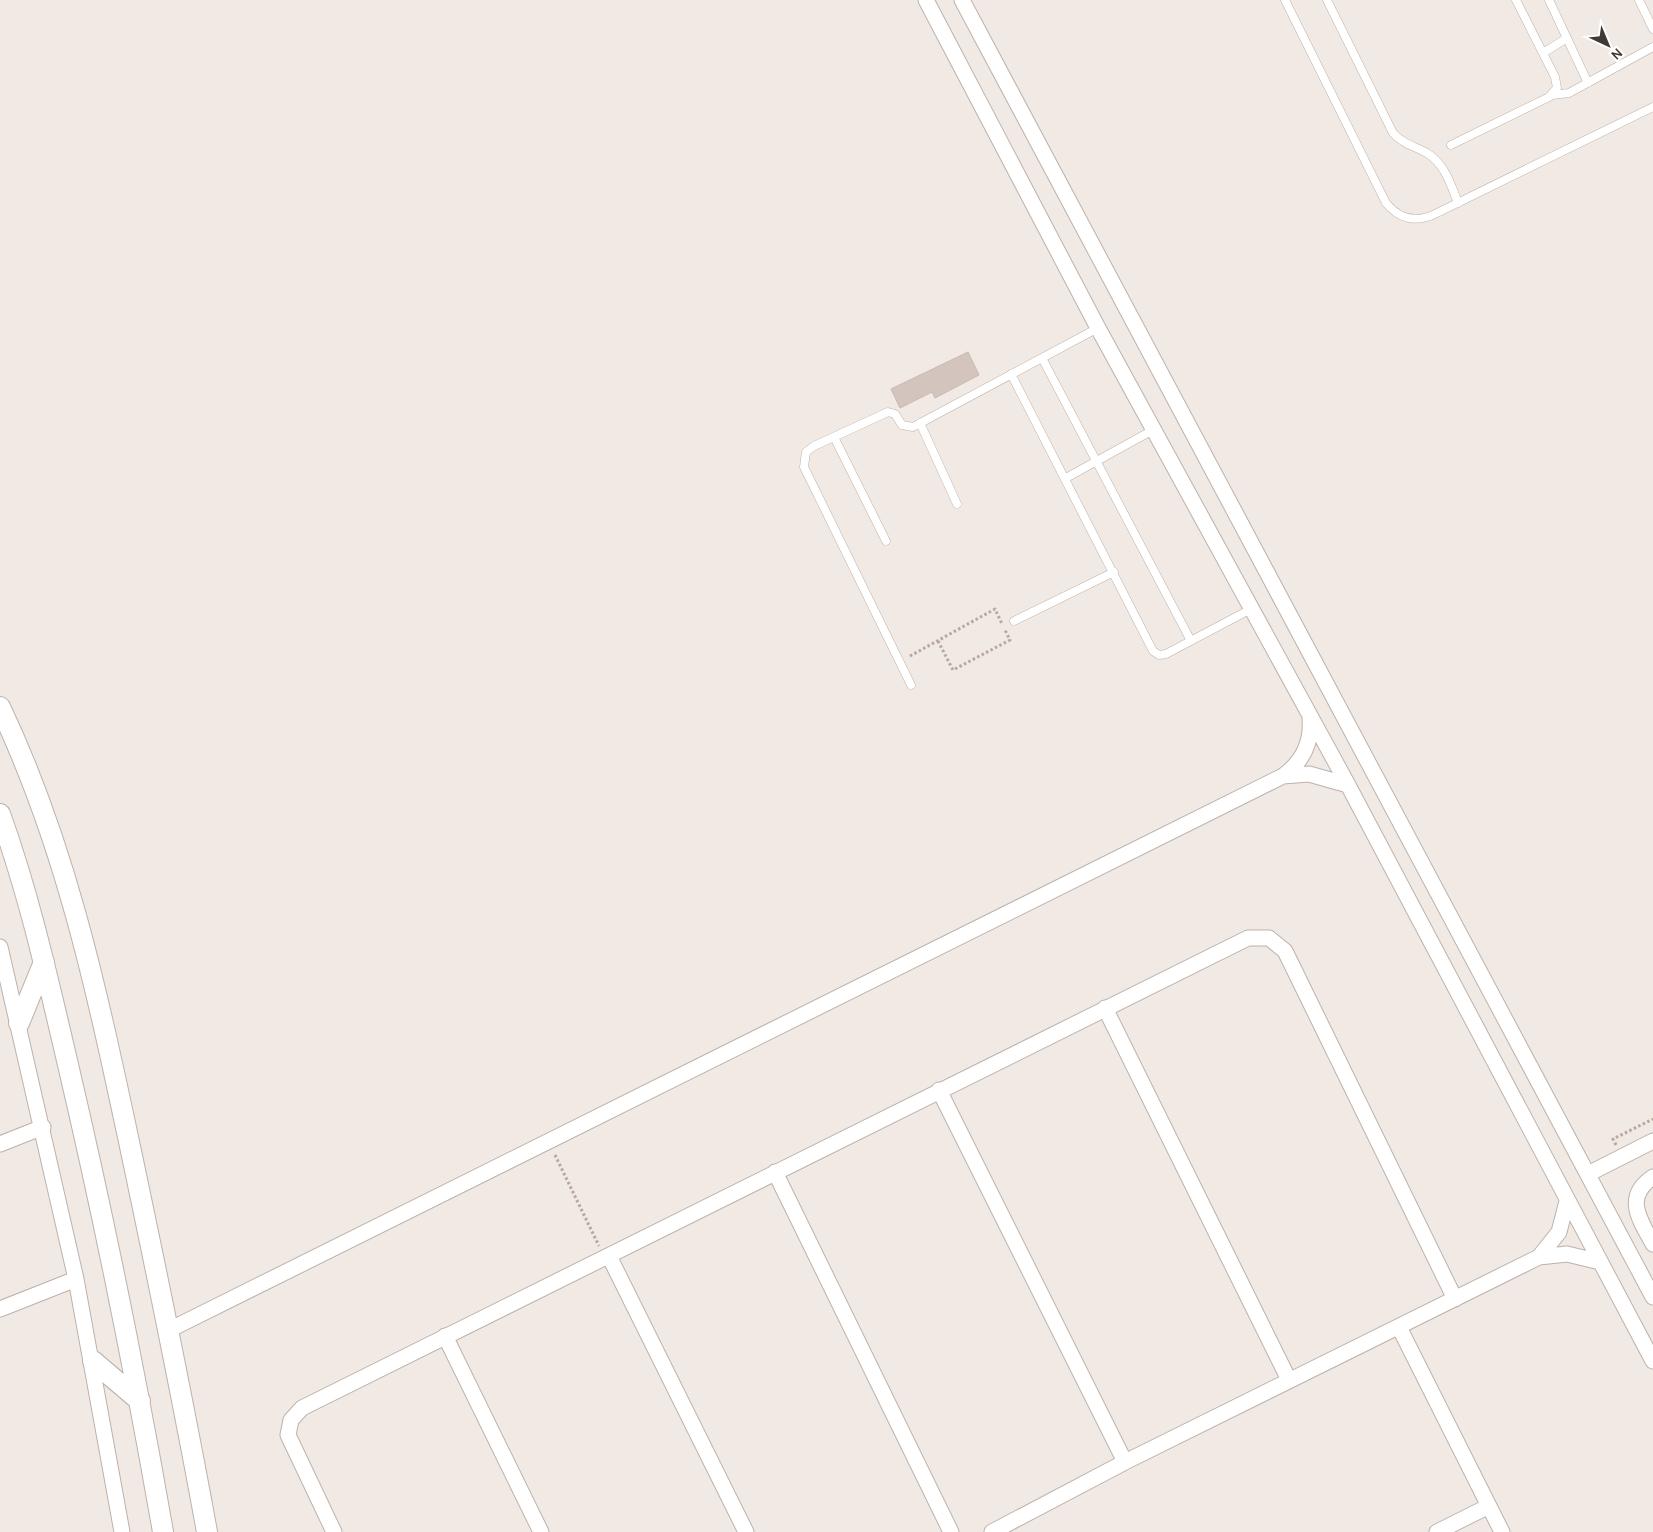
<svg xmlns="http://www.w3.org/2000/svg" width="1653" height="1532" font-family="Karla,sans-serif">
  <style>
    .building { fill: #d3c5be; stroke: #cab9af }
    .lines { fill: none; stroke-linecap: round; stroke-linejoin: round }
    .service-casing { stroke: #bdb2ab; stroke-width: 9 }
    .minor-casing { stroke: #bdb2ab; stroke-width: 17 }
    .tertiary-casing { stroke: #bdb2ab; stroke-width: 22 }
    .path { stroke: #baa79b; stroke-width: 3; stroke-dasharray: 2.5 2.5; stroke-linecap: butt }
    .service { stroke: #fff; stroke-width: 8 }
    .minor { stroke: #fff; stroke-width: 15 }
    .tertiary { stroke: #fff; stroke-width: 20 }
  </style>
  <rect width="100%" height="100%" fill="#f0e9e4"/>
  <path class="building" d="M 968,352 L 979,375 L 935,398 L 932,392 L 900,408 L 891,389 Z"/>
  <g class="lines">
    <g class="service-casing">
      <path id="service" d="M 1285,0 L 1386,203 C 1399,219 1416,223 1435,214 L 1653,107
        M 1327,0 L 1393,133 C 1403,144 1414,146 1427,153 C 1445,164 1451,185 1458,203
        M 1549,0 L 1588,83
        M 1639,0 L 1653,29
        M 1543,53 L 1567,38
        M 1552,95 L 1569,93 L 1653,47
        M 1451,145 L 1549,97 L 1557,88 L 1555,77 L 1516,0
        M 1042,358 L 1191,641
        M 1011,374 L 1153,651 L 1159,655 L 1166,654 L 1251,609
        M 920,423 L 957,504
        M 834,437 L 886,541
        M 1066,478 L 1153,430
        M 1014,621 L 1114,572
        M 911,685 L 804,467 L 806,452 L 814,446 L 888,412 L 895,414 L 902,425 L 913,427 L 1098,328"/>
    </g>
    <g class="minor-casing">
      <path id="minor" d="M 926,0 L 1098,328 L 1348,785 L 1653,1361
        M 962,0 L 1653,1297
        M 1283,776 L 1309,774 L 1348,785
        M 0,947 L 76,1279 L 122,1532
        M 1105,1008 L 1289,1380
        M 939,1090 L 1125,1462
        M 0,1144 L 43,1127
        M 775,1172 L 951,1532
        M 1588,1174 L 1653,1141
        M 1653,1177 C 1623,1197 1640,1220 1653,1244
        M 609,1256 L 746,1532
        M 1539,1257 L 1559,1232 L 1567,1201
        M 0,1309 L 76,1279
        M 1399,1327 L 1502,1532
        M 169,1330 L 1283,776 C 1302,762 1312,743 1310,719
        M 445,1336 L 541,1532
        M 334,1532 L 288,1435 L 291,1420 L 302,1408 L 1248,938 L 1269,938 L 1285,951 L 1455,1299
        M 992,1532 L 1125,1462 L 1539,1257 L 1567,1254 L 1600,1262
        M 1437,1532 L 1489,1506"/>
    </g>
    <g class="tertiary-casing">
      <path id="tertiary" d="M 0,707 C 66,846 96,988 128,1137 C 156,1269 183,1400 207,1532
        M 0,814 C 30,897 49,984 69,1069 C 105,1223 136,1377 163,1532
        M 19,1023 L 44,962
        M 93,1361 L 140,1401"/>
    </g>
    <path class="path" d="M 938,641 L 953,670 L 1010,640 L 1005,630
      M 910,656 L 995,609 L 1002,624
      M 1616,1145 L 1613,1139 L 1653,1119
      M 555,1155 L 599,1246"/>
    <use href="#service" class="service"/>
    <use href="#minor" class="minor"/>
    <use href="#tertiary" class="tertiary"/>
  </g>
  <g transform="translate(1608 45) rotate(136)" stroke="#ffffff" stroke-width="4" paint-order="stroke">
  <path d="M0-4L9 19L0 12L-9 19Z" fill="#413935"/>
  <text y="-8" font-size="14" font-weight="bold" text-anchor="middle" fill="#413935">N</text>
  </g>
</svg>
